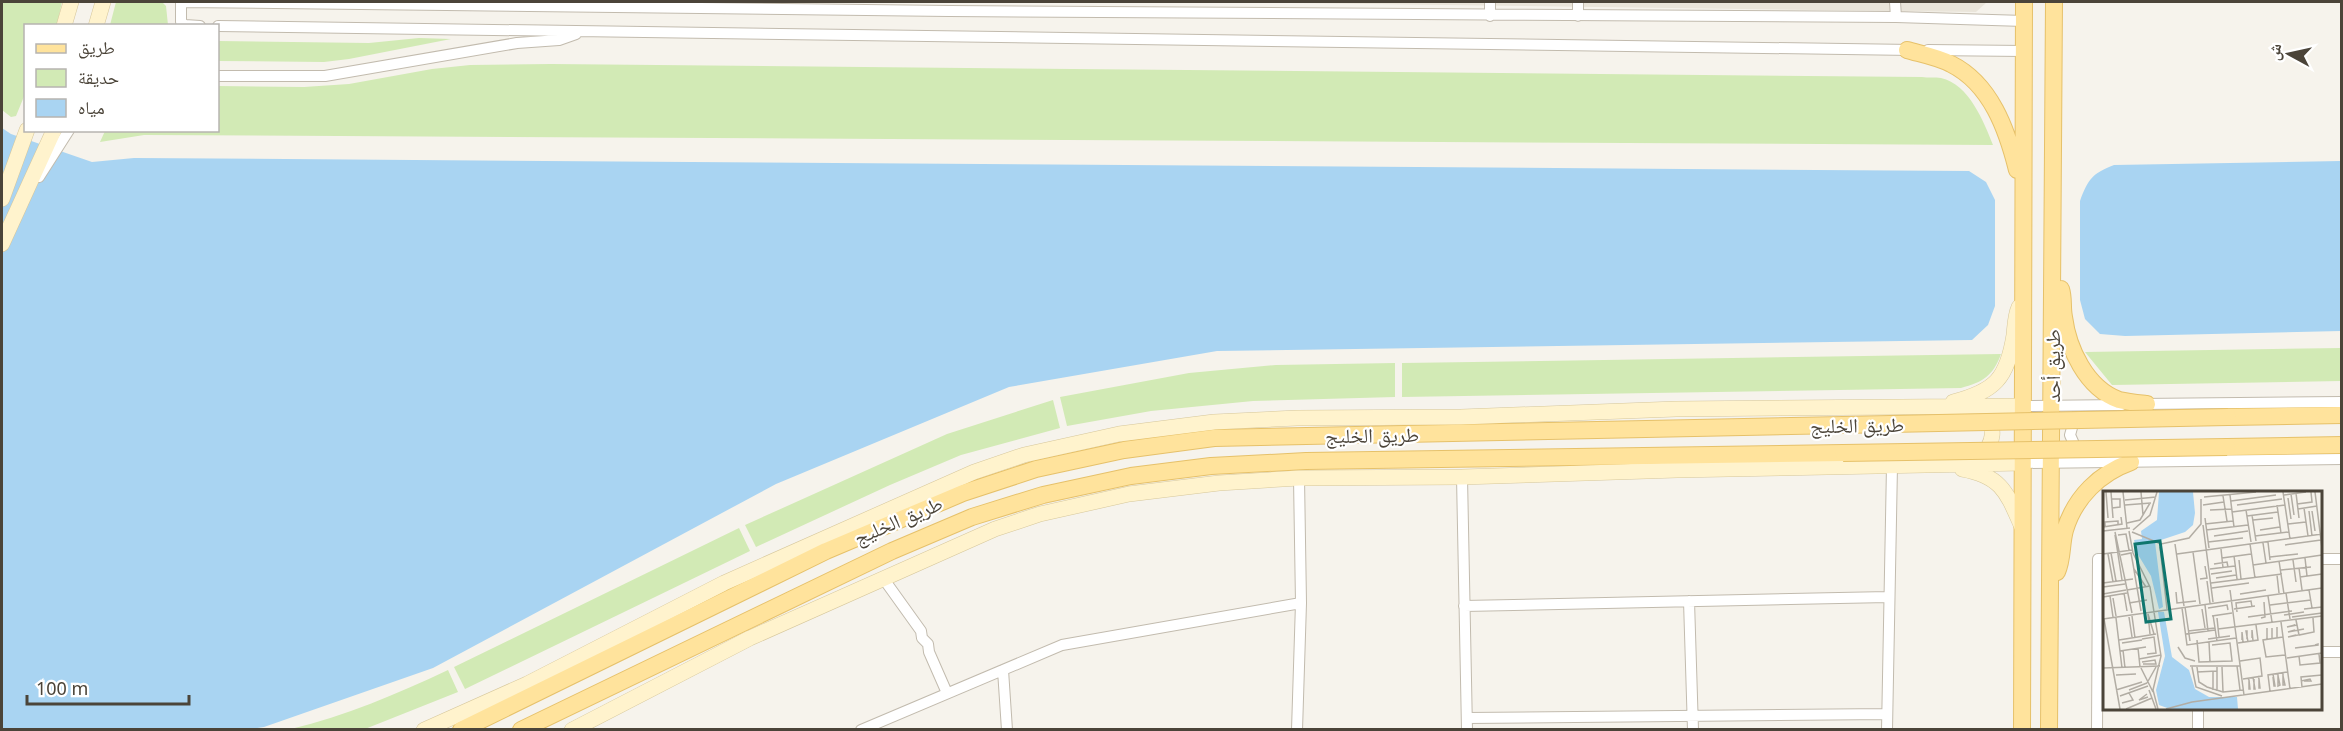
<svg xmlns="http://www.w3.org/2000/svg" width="2343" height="731" font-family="'Noto Sans','Noto Naskh Arabic',sans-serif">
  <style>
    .residential { fill: #eae5da }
    .green { fill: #d2eab5 }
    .water { fill: #a9d4f2 }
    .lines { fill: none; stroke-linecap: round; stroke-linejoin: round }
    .street-casing { stroke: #c2bbae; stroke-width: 12 }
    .secondary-casing { stroke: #d6c79b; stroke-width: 16 }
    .primary-casing { stroke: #e6c16a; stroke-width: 18 }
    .street { stroke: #fff; stroke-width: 10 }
    .secondary { stroke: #fff3cd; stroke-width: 15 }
    .primary { stroke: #ffe39c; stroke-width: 16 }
    .primary-bridge-casing { stroke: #e6c16a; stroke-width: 18; stroke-linecap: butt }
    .primary-bridge { stroke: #ffe39c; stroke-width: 16 }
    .labels { text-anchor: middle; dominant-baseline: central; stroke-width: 4.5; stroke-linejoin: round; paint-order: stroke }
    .street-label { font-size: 20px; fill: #4b4439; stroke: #fff }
    .inset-road { fill: none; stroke: #b2ada4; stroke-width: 1.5 }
    .view { fill: #0f766e; fill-opacity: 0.15; stroke: #0f766e; stroke-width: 3 }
    .inset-edge { fill: none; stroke: #4b4439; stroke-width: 3 }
  </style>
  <rect width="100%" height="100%" fill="#f6f3ec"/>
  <path class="residential" d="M 1214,2 L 1987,2 L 1976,12 Z"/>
  <path class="green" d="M 2,2 L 62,2 L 57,25 L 26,26 L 25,94 L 16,116 L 11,117 L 2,110 Z
    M 116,2 L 162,2 L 166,6 L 168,25 L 110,25 Z
    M 419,38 L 451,39 L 349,59 L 324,62 L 218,61 L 218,41 L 369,43 Z
    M 551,64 L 1922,77 C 1928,78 1935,77 1941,78 C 1969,84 1984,122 1993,145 L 144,135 L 100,142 L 105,131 L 218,130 L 218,86 L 304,87 L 349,84 L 432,69 L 470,65 Z
    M 2341,348 L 2341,381 L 2112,385 L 2085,352 Z
    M 2001,354 C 1993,376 1983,382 1961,388 L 1402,397 L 1402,363 Z
    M 1395,363 L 1395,397 L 1253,401 L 1151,411 L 1067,426 L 1060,397 L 1189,373 L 1276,365 Z
    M 1053,400 L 1060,428 L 961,455 L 890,485 L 756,547 L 745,525 L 947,434 Z
    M 739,528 L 750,551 L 465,689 L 454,667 Z
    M 448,670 L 458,692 L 365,729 L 291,729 C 345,716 397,694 448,670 Z"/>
  <path class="water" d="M 2,128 L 11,134 L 92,162 L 134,158 L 1969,171 L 1986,182 L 1995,200 L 1995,306 L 1988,325 L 1972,340 L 1217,351 L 1009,387 L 776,484 L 433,668 L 264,727 L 243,730 L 2,729 Z
    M 2341,161 L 2341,331 L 2125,336 L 2100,334 L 2085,319 L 2080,300 L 2080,201 C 2088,179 2093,173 2114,165 Z"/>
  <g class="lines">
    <g class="street-casing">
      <path id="street" d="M 181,2 L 181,22 L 185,25 L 200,26
        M 183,2 L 949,11 L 1896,17 L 2024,21
        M 1578,2 L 1578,16
        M 1895,2 L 1896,17
        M 1490,16 L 1490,2
        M 218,26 L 1912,50
        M 1928,50 L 2024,51
        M 218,76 L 325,76 L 517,43 L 559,40 L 576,34
        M 39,177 L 69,130
        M 2141,404 L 2342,402
        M 2023,406 L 2122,405
        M 2075,417 L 2070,435 L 2078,453
        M 2023,463 L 2342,459
        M 1462,477 L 1467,730
        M 2320,559 L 2342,559
        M 883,578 L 921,631 L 922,638 L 928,644 L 929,652 L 947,693
        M 1689,601 L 1693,730
        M 1464,606 L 1888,597
        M 2320,652 L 2342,652
        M 1003,670 L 1007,730
        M 2198,708 L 2198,730
        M 1467,718 L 1887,714
        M 861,730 L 1062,645 L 1301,603
        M 1297,730 L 1301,603 L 1299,478
        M 1887,730 L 1892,466
        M 2097,730 L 2098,559 L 2104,559"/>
    </g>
    <g class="secondary-casing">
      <path id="secondary" d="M 64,26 L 71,2
        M 96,26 L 103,2
        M 2,199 L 27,130
        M 2,244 L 54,130
        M 1953,402 C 1995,391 2007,379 2014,335 C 2015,325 2015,316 2019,307
        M 1980,456 C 1994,445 1998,425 1981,414
        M 1962,469 C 2002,476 2007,493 2022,527
        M 424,730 L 527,684 L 724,583 L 974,472 L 1024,455 L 1119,434 L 1214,422 L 1297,418 L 1461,417 L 1676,409 L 2023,406
        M 572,730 L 750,638 L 995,529 L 1040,514 L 1129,494 L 1219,483 L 1299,478 L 1462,477 L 1677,470 L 2023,463"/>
    </g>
    <g class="primary-casing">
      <path id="primary" d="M 1907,50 C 1921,54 1938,57 1951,64 C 1991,84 2007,130 2017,170
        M 2061,289 C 2064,298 2062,307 2064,317 C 2068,348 2086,388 2119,400 C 2128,402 2138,403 2147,404
        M 2228,417 L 2342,415
        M 2227,447 L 2342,445
        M 2057,572 C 2063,559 2061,544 2065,530 C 2075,497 2100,473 2131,462
        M 461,730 L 826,551 L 963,493 L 1036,469 L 1124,450 L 1214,438 L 1843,425
        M 521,730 L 892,551 L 972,517 L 1043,495 L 1131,476 L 1211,466 L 1306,461 L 1843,453
        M 2022,730 L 2024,2
        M 2049,730 L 2054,2"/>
    </g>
    <use href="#street" class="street"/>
    <use href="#secondary" class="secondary"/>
    <use href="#primary" class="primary"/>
    <g class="primary-bridge-casing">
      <path id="primary-bridge" d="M 1843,425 L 2228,417
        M 1843,453 L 2227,447"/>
    </g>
    <use href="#primary-bridge" class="primary-bridge"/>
  </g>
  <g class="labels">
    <g class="street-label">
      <text transform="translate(2052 366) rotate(-90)">طريق أحد</text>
      <text transform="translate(1857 425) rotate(-1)">طريق الخليج</text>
      <text transform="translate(1372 435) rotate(-1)">طريق الخليج</text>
      <text transform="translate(898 520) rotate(-23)">طريق الخليج</text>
    </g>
  </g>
  <g transform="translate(2103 491)">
    <rect width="219" height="219" fill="#f6f3ec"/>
    <path d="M 56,1 L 90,1 L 92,22 L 90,34 L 82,41 L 52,51 L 60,116 L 56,118 L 48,85 L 34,62 L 31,49 L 39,48 L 38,40 L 54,29 ZM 55,121 L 61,121 L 69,166 L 86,179 L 92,198 L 106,206 L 134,206 L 135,218 L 67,218 L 56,214 L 53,199 L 62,165 Z" fill="#a9d4f2"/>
    <path class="inset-road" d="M 3,1 L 5,27M 8,1 L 10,27M 20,1 L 24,37M 38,1 L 40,24M 180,1 L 187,48M 212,1 L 219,57M 193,2 L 196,27M 188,3 L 191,24M 127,4 L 131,36M 181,4 L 203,1M 120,5 L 124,30M 101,6 L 153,1M 185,7 L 188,28M 8,8 L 17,8 L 17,16 L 9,17M 22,9 L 53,6M 128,10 L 173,4M 194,13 L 209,11 L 208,1M 22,14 L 48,12M 100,14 L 121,11M 134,14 L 179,8M 174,14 L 178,42M 201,17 L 205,45M 195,18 L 214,15M 107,19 L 129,18M 143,19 L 148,51M 206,20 L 209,45M 209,20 L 212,40M 129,21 L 182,14M 149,24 L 153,50M 144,25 L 175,21M 102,27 L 106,57M 150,29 L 170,27M 24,32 L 37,29 L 47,12M 102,33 L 130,30M 185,33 L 203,31M 100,34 L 110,111M 0,36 L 19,33 L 18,26M 2,36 L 2,31 L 15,30 L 15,34M 30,39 L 47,24 L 54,1M 103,39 L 145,34M 157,39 L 177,36M 0,40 L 27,37M 26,40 L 30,62 L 47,96 L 58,165 L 50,199 L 55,218M 12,41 L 29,122M 29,41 L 58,53 L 86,47 L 98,33 L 98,8M 12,44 L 19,89M 15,44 L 23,43 L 26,59M 111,45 L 145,40M 152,45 L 186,41M 105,51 L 140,47M 165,51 L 167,69M 160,52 L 163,72M 72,53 L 81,115M 147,53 L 152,87M 182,54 L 218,49M 57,56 L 64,118M 118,58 L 120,77M 90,61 L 97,113M 8,62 L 13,90M 0,63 L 29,59M 5,63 L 10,91M 74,63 L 219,43M 18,64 L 28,62 L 30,73M 131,65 L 134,88M 167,66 L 195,63M 119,67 L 148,63M 202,67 L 204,85M 136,69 L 138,88M 190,69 L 193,91M 176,70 L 181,103M 30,73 L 38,120M 111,73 L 124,71 L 125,76M 150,74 L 219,64M 196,77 L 199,99M 31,78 L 43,96M 107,78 L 132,75M 178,79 L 208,76M 108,83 L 129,80M 174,84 L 176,102M 197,86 L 219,83M 113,87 L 133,84M 97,88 L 104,87 L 102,75M 104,90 L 107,112M 0,92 L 30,88M 108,92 L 179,83M 0,96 L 22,93M 109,97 L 146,92M 24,99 L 47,95M 127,99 L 141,204M 206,99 L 209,117M 73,101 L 74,112 L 93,110M 21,102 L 24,120M 183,102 L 187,128M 0,103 L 23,99M 137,103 L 163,99M 7,105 L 10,126M 165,105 L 169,131M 0,106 L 24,102M 10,107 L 13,125M 26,112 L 44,109M 102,114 L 105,140M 167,114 L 208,109M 82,116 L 87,150M 79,117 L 84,154 L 133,147M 105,117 L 124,114 L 125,119M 99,118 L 102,137M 131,118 L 152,115M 201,118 L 219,116M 134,121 L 133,112 L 148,110 L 149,116M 45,123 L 51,143M 45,123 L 47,143M 110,124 L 114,150M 181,124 L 201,121M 29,125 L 32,147M 109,125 L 129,122M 26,126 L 29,146M 145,126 L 189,120M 189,126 L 219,122M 13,127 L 19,177M 114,127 L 116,146M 158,127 L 162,126 L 161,111M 0,128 L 219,97M 1,128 L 17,218M 193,129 L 196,144 L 211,141 L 210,127M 178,131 L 187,198M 192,134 L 184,136 L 194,134M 115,138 L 219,125M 192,139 L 185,141 L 201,138M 85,140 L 112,137M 83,143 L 112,139M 174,144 L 174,136 L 174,147M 193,144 L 185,146 L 195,144M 169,145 L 169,137 L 169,147M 164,146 L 164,137 L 164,148M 180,146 L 160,149 L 163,166 L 182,164M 149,147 L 149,139 L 150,150M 39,148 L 51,146 L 53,162 L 44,163M 105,148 L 127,145M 144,148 L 144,140 L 143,140 L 145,151M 16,149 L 53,143M 94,149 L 96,171 L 129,170 L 127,152 L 109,154M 139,149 L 139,141 L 140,151M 106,151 L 107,171M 19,152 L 39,149M 135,152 L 155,149 L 153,134M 75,156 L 82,167 L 92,170M 35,157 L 37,176M 192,157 L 215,154 L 215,153 L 212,154M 20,159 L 22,177M 17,160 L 43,156M 196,165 L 197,174 L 217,172 L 216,163M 184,167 L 219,162M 36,168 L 58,164M 137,170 L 157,167 L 159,185 L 140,188M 39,171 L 52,169 L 53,173 L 40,173M 87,175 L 137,175M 134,175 L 137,199M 89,176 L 93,196 L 119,205M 94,176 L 96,191 L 104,196 L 120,201 L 140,199M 114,176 L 114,200M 119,176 L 120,201M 0,177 L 57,175M 38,177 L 50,201M 110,180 L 110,199M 94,181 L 114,180M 180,182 L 180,185 L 182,194 L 180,194 L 180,185M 170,183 L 172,195 L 171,195 L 170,186M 175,183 L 175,185 L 177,194 L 175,195 L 175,185M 13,184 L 33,183M 155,185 L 156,188 L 157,197 L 156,197 L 156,188M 150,186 L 152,198 L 151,198 L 151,188M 145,187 L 146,189 L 147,198 L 146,198 L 146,189M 198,190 L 207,188 L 208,190 L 201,190M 44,192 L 53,176M 199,196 L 198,186 L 219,184M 13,199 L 39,191M 26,199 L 44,192M 46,199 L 53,218M 167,200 L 165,184 L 184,181M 44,203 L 36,209 L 45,206M 17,205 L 45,195M 19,212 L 30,209 L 26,202M 23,218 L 49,207M 63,218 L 89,211 L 219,193"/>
    <path class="view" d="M 57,50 L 68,128 L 43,131 L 32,53 Z"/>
    <rect width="219" height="219" class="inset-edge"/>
  </g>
  <rect width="2343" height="731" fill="none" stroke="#4b4439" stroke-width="6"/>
  <rect x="24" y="24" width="195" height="108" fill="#ffffff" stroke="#b7b4b0" stroke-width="1.5"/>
  <rect x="36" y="44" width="30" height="9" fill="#ffe39c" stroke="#b7b4b0" stroke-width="1.5"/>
  <text x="78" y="54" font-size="18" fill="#4b4439">طريق</text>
  <rect x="36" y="69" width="30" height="18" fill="#d2eab5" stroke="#b7b4b0" stroke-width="1.5"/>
  <text x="78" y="84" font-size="18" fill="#4b4439">حديقة</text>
  <rect x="36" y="99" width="30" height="18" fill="#a9d4f2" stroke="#b7b4b0" stroke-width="1.5"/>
  <text x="78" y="114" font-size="18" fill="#4b4439">مياه</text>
  <g transform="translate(2289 54) rotate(278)" stroke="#ffffff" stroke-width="4.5" paint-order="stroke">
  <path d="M0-4.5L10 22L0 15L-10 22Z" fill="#4b4439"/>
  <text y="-9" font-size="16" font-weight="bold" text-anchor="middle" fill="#4b4439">ش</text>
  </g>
  <path d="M27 695v9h162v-9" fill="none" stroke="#4b4439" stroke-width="3"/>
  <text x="36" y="695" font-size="18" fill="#4b4439" stroke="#ffffff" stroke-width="4.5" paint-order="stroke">100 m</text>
</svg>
